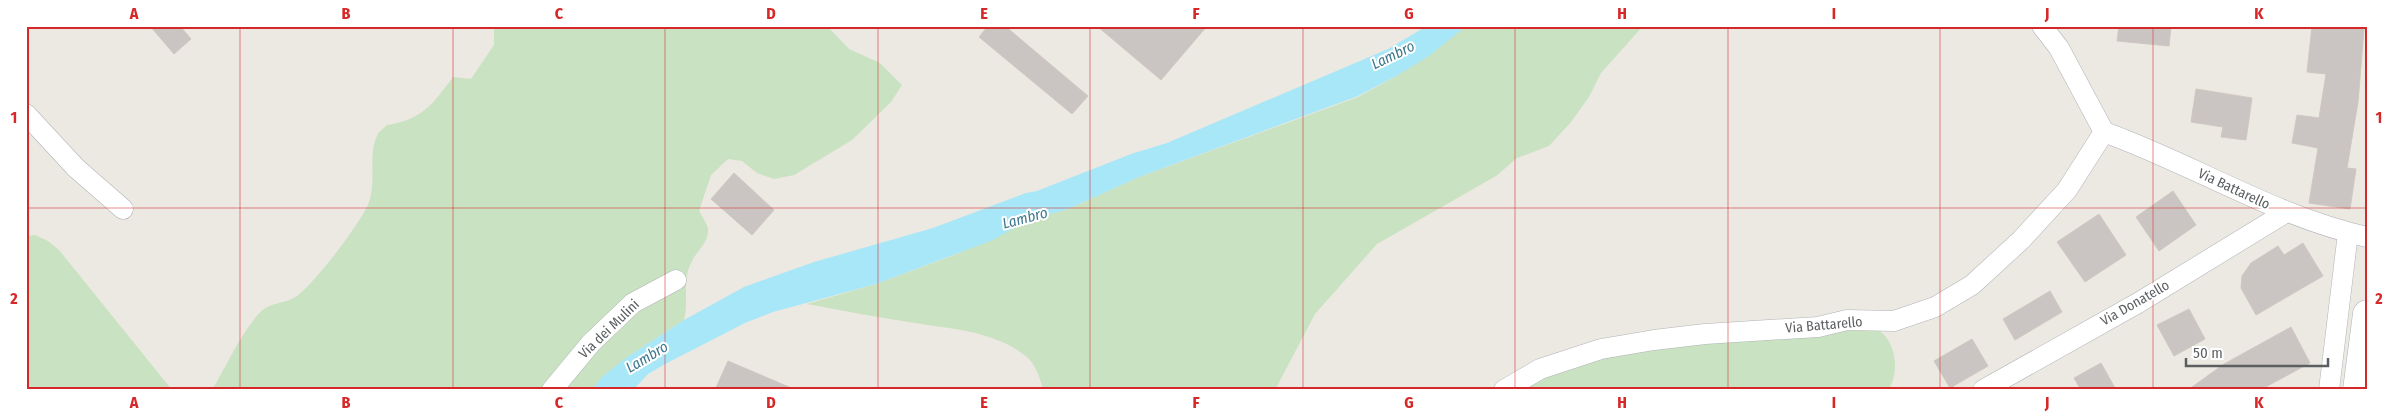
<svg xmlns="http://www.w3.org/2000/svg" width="2393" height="416" font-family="'Fira Sans Condensed',sans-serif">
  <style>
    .green { fill: #c9e2c1 }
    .water { fill: #a8e7f7 }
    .building { fill: #cac5c2; stroke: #d0c8c1 }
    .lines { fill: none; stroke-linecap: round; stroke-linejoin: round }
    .street-casing { stroke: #b0b4b7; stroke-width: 21 }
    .secondary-casing { stroke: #b2b6b9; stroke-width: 29 }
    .street { stroke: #fff; stroke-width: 20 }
    .secondary { stroke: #fff; stroke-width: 28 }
    .grid { fill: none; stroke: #d62828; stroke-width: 1; stroke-opacity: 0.55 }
    .labels { text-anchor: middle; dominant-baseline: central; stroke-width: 4; stroke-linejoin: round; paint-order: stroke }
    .street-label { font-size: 14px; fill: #5b5f62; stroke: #fff }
    .water-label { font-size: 15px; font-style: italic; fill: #3e788e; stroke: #fff }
    .neatline { fill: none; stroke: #d62828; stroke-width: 2 }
    .grid-label { font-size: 16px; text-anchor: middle; font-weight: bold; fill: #d62828 }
  </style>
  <rect width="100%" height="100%" fill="#ece8e2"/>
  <path class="green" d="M 494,26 L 827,26 L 849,49 L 880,63 L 902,85 L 891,102 L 852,140 L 794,175 L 774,179 L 757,173 L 742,161 L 728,159 L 711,175 L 699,211 C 702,216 707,224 708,229 C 709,243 696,251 691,263 C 682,280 689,302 684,320 C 652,342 617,360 591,390 L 212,390 C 226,367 238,339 255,318 C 270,299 283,306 297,296 C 315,283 357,227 367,207 C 378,183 367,157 377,136 C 378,132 384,128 387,125 C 422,120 433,104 453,77 L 471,79 L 494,45 Z
    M 1466,26 L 1643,26 L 1601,73 L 1589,97 L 1571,122 L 1549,146 L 1517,158 L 1496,176 L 1377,244 L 1315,314 L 1275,390 L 1043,390 C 1041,380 1036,366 1029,359 C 997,330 949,329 909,322 C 875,317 841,310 807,304 L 876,284 L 957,254 L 1032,218 L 1066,210 L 1139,177 L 1358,97 L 1398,75 Z
    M 35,235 L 48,241 L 59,250 L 172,390 L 26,390 L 26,236 Z
    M 1867,321 C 1873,326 1880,330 1885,336 C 1897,350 1898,374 1889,389 L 1504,390 L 1601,349 Z"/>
  <path class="water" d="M 1427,26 L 1466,26 L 1429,56 L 1398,75 L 1358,96 L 1139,177 L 1066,210 L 1032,218 L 993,240 L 876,284 L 773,312 L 745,323 L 667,363 L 648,374 L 633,390 L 591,390 L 602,377 L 623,360 L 684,320 L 744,287 L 814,262 L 933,228 L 1026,193 L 1037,191 L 1131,154 L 1167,143 L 1388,49 Z"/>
  <path class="building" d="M 150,26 L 180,26 L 191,39 L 174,54 Z
    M 988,26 L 1005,26 L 1088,96 L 1072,114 L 979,37 Z
    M 1097,26 L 1207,26 L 1161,80 Z
    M 2119,26 L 2171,26 L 2169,46 L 2117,41 Z
    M 2312,26 L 2364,29 L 2358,102 L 2347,168 L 2356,169 L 2350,209 L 2309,203 L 2318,148 L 2292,143 L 2297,115 L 2319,118 L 2326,74 L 2307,72 Z
    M 2196,89 L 2252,98 L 2246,140 L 2221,137 L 2223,127 L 2191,122 Z
    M 734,173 L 774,210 L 752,235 L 711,199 Z
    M 2173,191 L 2196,225 L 2159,251 L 2136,217 Z
    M 2099,214 L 2126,255 L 2085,282 L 2057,242 Z
    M 2303,243 L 2323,276 L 2256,315 L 2241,288 L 2242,276 L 2251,263 L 2278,246 L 2284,255 Z
    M 2050,291 L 2062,312 L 2015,340 L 2003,319 Z
    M 2189,309 L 2205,339 L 2174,356 L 2157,325 Z
    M 2291,327 L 2310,363 L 2260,390 L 2188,390 L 2224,364 Z
    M 1972,339 L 1988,366 L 1950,388 L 1934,361 Z
    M 728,361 L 796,390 L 715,390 Z
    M 2101,363 L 2116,390 L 2081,390 L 2074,378 Z"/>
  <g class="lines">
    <g class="street-casing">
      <path id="street" d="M 2042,26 L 2059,48 L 2104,132 C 2193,164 2274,216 2367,237
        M 26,114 L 76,168 L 123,209
        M 552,390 L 591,343 L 633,303 L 676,280
        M 1504,390 L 1540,369 L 1601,349 L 1654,340 L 1705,334 L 1818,327 L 1847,320 L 1894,321 L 1935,307 L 1972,285 L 2021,240 L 2067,190 L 2104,132
        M 1983,390 L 2138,303 L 2285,213
        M 2329,390 L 2348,233"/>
    </g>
    <g class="secondary-casing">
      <path id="secondary" d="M 2357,390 L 2367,314"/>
    </g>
    <use href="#street" class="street"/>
    <use href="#secondary" class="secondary"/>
  </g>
  <path class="grid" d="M 240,26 L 240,390M 453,26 L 453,390M 665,26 L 665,390M 878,26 L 878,390M 1090,26 L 1090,390M 1303,26 L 1303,390M 1515,26 L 1515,390M 1728,26 L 1728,390M 1940,26 L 1940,390M 2153,26 L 2153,390M 26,208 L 2367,208"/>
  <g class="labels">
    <g class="street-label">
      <text transform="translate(2234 189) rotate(25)">Via Battarello</text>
      <text transform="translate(2135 303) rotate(-30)">Via Donatello</text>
      <text transform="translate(1824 325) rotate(-5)">Via Battarello</text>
      <text transform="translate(609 329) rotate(-44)">Via dei Mulini</text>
    </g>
    <g class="water-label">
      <text transform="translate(1393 55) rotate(-26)">Lambro</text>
      <text transform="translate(1025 218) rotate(-15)">Lambro</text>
      <text transform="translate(647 357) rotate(-31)">Lambro</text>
    </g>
  </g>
  <rect width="2393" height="416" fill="none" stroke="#ffffff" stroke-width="55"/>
  <path d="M2186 358v8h142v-8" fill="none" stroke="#5b5f62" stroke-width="2.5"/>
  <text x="2193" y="358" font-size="15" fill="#5b5f62" stroke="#ffffff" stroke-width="4" paint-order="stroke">50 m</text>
  <rect x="28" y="28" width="2338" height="360" class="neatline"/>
  <g class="grid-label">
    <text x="134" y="19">A</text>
    <text x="346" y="19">B</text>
    <text x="559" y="19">C</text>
    <text x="771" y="19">D</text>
    <text x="984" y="19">E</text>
    <text x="1196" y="19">F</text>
    <text x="1409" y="19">G</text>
    <text x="1622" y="19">H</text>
    <text x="1834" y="19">I</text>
    <text x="2047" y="19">J</text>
    <text x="2259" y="19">K</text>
    <text x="14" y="123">1</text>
    <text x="2379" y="123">1</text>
    <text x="14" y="304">2</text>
    <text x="2379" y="304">2</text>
    <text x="134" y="408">A</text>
    <text x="346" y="408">B</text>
    <text x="559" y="408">C</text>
    <text x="771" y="408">D</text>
    <text x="984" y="408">E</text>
    <text x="1196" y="408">F</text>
    <text x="1409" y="408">G</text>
    <text x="1622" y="408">H</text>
    <text x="1834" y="408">I</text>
    <text x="2047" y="408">J</text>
    <text x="2259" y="408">K</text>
  </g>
</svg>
